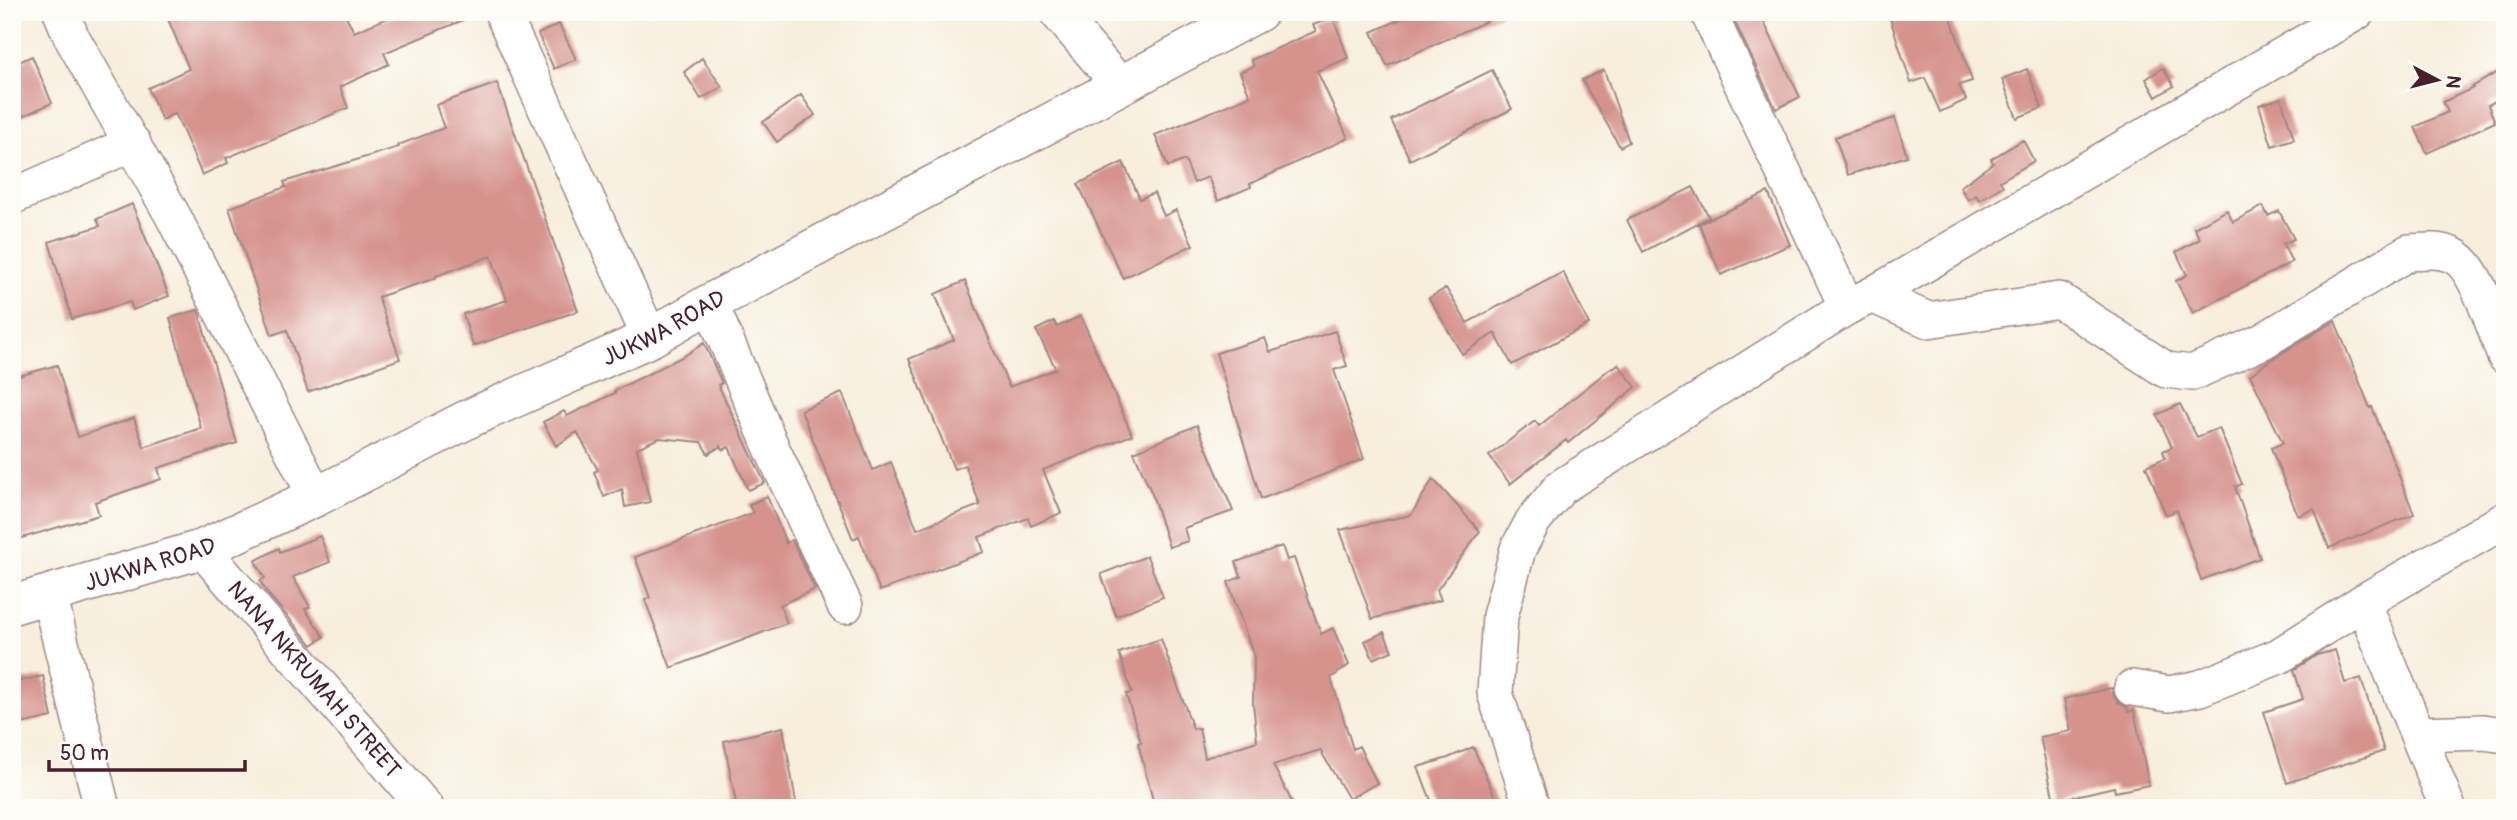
<svg xmlns="http://www.w3.org/2000/svg" width="2517" height="820" font-family="Pangolin,sans-serif">
  <style>
    .building { fill: #d6938e }
    .lines { fill: none; stroke-linecap: round; stroke-linejoin: round }
    .minor-casing { stroke: #a08684; stroke-width: 38 }
    .major-casing { stroke: #a08684; stroke-width: 41 }
    .minor { stroke: #fff; stroke-width: 35 }
    .major { stroke: #fff; stroke-width: 38 }
    .labels { text-anchor: middle; dominant-baseline: central; stroke-width: 5; stroke-linejoin: round; paint-order: stroke }
    .street-label { font-size: 23px; fill: #4a1f2b; stroke: #fdfcf7 }
  </style>
  <rect width="100%" height="100%" fill="#fdfcf7"/>
  <filter id="ink" filterUnits="userSpaceOnUse"><feTurbulence type="fractalNoise" baseFrequency=".0143" numOctaves="2"/><feDisplacementMap in="SourceGraphic" scale="14" xChannelSelector="R" yChannelSelector="G"/><feConvolveMatrix kernelMatrix="1 2 1 2 8 2 1 2 1" color-interpolation-filters="sRGB"/></filter>
  <filter id="wash" filterUnits="userSpaceOnUse"><feTurbulence type="fractalNoise" baseFrequency=".00686" numOctaves="4" result="noise"/><feDisplacementMap in="SourceGraphic" scale="28" xChannelSelector="R" yChannelSelector="G"/><feGaussianBlur stdDeviation="1.57" result="paint"/><feColorMatrix in="noise" values="0 0 0 0 0 0 0 0 0 0 0 0 0 0 0 0 0 1.4 0 .05"/><feComposite in="paint" operator="in"/></filter>
  <g filter="url(#wash)">
    <rect width="100%" height="100%" fill="#f7eedc"/>
    <g id="blocks">
      <path class="building" d="M 165,12 L 344,12 L 354,32 L 402,12 L 480,13 L 384,53 L 389,64 L 340,87 L 348,108 L 226,158 L 228,163 L 202,175 L 175,113 L 162,120 L 148,88 L 189,69 Z
        M 1416,12 L 1507,12 L 1387,66 L 1372,32 Z
        M 1730,12 L 1759,12 L 1800,97 L 1776,109 Z
        M 1888,12 L 1949,12 L 1972,81 L 1959,85 L 1966,100 L 1940,112 L 1925,78 L 1911,83 Z
        M 1333,17 L 1348,58 L 1317,71 L 1348,138 L 1250,184 L 1251,187 L 1218,201 L 1208,177 L 1194,183 L 1185,160 L 1168,167 L 1155,135 L 1250,96 L 1240,72 L 1254,66 L 1251,60 L 1316,31 L 1313,25 Z
        M 559,24 L 576,59 L 554,69 L 538,34 Z
        M 32,56 L 52,103 L 12,121 L 12,65 Z
        M 702,58 L 722,87 L 701,99 L 684,72 Z
        M 2163,68 L 2174,86 L 2156,97 L 2146,79 Z
        M 2505,68 L 2505,96 L 2488,105 L 2495,122 L 2427,153 L 2415,127 L 2448,112 L 2443,102 L 2473,88 L 2472,87 Z
        M 2027,69 L 2042,108 L 2017,118 L 2002,79 Z
        M 1492,70 L 1512,109 L 1410,160 L 1391,120 Z
        M 1604,70 L 1629,142 L 1620,147 L 1582,80 Z
        M 497,83 L 578,311 L 473,346 L 463,314 L 507,300 L 491,256 L 436,276 L 436,278 L 378,297 L 400,359 L 308,392 L 287,330 L 272,335 L 229,208 L 286,187 L 284,182 L 399,147 L 398,145 L 444,128 L 436,105 Z
        M 801,95 L 815,115 L 777,142 L 763,122 Z
        M 2281,98 L 2294,139 L 2272,146 L 2259,105 Z
        M 1895,118 L 1907,156 L 1848,175 L 1835,137 Z
        M 2023,140 L 2034,161 L 2000,181 L 2003,186 L 1979,200 L 1976,195 L 1968,200 L 1960,187 L 1993,163 L 1991,159 Z
        M 1123,162 L 1140,199 L 1154,193 L 1164,216 L 1176,210 L 1193,245 L 1123,278 L 1078,184 Z
        M 1693,187 L 1709,217 L 1643,252 L 1627,220 Z
        M 1768,192 L 1790,245 L 1721,275 L 1699,224 Z
        M 132,204 L 169,296 L 133,310 L 130,302 L 72,319 L 49,242 L 100,226 L 97,219 Z
        M 2263,206 L 2268,216 L 2279,211 L 2294,239 L 2283,244 L 2292,262 L 2193,313 L 2176,281 L 2187,275 L 2176,252 L 2200,239 L 2194,228 L 2227,210 L 2233,222 Z
        M 1563,272 L 1589,324 L 1512,365 L 1495,333 L 1462,354 L 1429,298 L 1446,288 L 1467,323 Z
        M 965,281 L 1009,387 L 1056,369 L 1036,330 L 1054,321 L 1057,327 L 1081,316 L 1132,435 L 1043,470 L 1061,513 L 1031,526 L 1028,518 L 979,537 L 984,552 L 880,591 L 859,536 L 853,539 L 801,410 L 842,393 L 873,470 L 891,462 L 917,529 L 980,505 L 965,465 L 954,469 L 909,359 L 954,340 L 935,294 Z
        M 198,310 L 237,443 L 158,468 L 161,479 L 95,502 L 99,515 L 12,541 L 12,378 L 57,365 L 78,437 L 134,418 L 144,447 L 201,428 L 170,318 Z
        M 2335,321 L 2370,408 L 2372,407 L 2414,514 L 2329,548 L 2314,509 L 2298,516 L 2271,448 L 2283,443 L 2250,375 L 2272,359 Z
        M 1335,331 L 1347,366 L 1334,370 L 1364,459 L 1261,499 L 1216,353 L 1265,338 L 1270,352 Z
        M 704,343 L 722,383 L 718,385 L 765,483 L 748,490 L 729,447 L 723,450 L 721,446 L 708,454 L 701,442 L 659,438 L 637,448 L 650,502 L 625,507 L 622,489 L 604,497 L 594,472 L 598,470 L 577,432 L 556,446 L 543,422 L 564,411 L 567,416 L 615,393 L 614,391 L 684,356 Z
        M 1618,364 L 1636,387 L 1568,443 L 1566,440 L 1510,484 L 1489,456 L 1535,421 L 1539,426 L 1612,367 L 1613,368 Z
        M 2180,404 L 2197,437 L 2219,428 L 2242,484 L 2235,487 L 2260,558 L 2201,580 L 2177,510 L 2166,515 L 2146,466 L 2165,458 L 2163,451 L 2172,447 L 2157,415 Z
        M 1197,425 L 1233,511 L 1184,528 L 1188,541 L 1169,547 L 1152,494 L 1134,452 Z
        M 1433,479 L 1480,531 L 1437,590 L 1441,600 L 1372,619 L 1340,530 L 1411,515 Z
        M 767,496 L 786,543 L 792,540 L 815,589 L 780,605 L 787,623 L 671,668 L 645,600 L 650,598 L 635,557 L 753,513 L 749,505 Z
        M 320,536 L 330,562 L 293,577 L 310,607 L 305,609 L 324,637 L 312,645 L 268,594 L 260,581 L 265,578 L 255,561 L 279,548 L 280,552 Z
        M 1282,546 L 1287,560 L 1294,558 L 1321,634 L 1333,628 L 1349,665 L 1331,678 L 1353,749 L 1359,746 L 1377,783 L 1349,799 L 1320,750 L 1273,765 L 1295,808 L 1155,808 L 1138,743 L 1141,742 L 1126,694 L 1132,693 L 1119,653 L 1161,639 L 1193,729 L 1199,728 L 1205,758 L 1257,741 L 1253,703 L 1254,657 L 1228,582 L 1241,577 L 1236,562 Z
        M 1147,556 L 1163,597 L 1116,616 L 1101,574 Z
        M 1384,632 L 1392,651 L 1373,659 L 1365,641 Z
        M 2335,650 L 2345,683 L 2361,678 L 2384,751 L 2287,783 L 2264,712 L 2303,699 L 2294,670 L 2317,655 Z
        M 43,676 L 52,717 L 12,726 L 12,683 Z
        M 2112,688 L 2114,696 L 2119,703 L 2127,707 L 2128,712 L 2134,710 L 2149,785 L 2115,792 L 2114,787 L 2054,801 L 2040,737 L 2071,731 L 2064,699 Z
        M 783,727 L 797,808 L 737,808 L 724,741 Z
        M 1473,747 L 1500,808 L 1434,808 L 1418,767 L 1448,758 Z"/>
    </g>
  </g>
  <g filter="url(#ink)">
    <use href="#blocks" fill-opacity="0" stroke="#a08684" stroke-width="2"/>
    <g class="lines">
      <g class="minor-casing">
        <g id="minor">
          <path d="M 61,12 L 71,36 L 173,216 L 316,497"/>
          <path d="M 502,12 L 650,338"/>
          <path d="M 1057,12 L 1120,85"/>
          <path d="M 1708,12 L 1847,307"/>
          <path d="M 12,197 L 133,143"/>
          <path d="M 1872,295 L 1928,320 L 2059,300 L 2166,370 L 2192,373 L 2263,341 L 2409,252 C 2424,251 2438,249 2452,255 C 2477,265 2495,331 2505,356"/>
          <path d="M 710,303 L 773,451 L 845,606"/>
          <path id="s1" d="M 202,549 L 426,808"/>
          <path d="M 49,595 L 102,808"/>
          <path d="M 2132,688 L 2169,694 L 2200,688 L 2279,656 L 2363,602"/>
          <path d="M 2418,734 L 2483,732 L 2505,735"/>
          <path d="M 1532,808 L 1495,693 L 1500,616 L 1518,549 L 1533,521 L 1561,487 L 1847,307 L 1872,295 L 2357,12"/>
          <path d="M 2448,808 L 2363,602 L 2505,520"/>
        </g>
      </g>
      <g class="major-casing">
        <g id="major">
          <path id="s2" d="M 12,605 L 202,549 L 316,497 L 470,418 L 650,338 L 710,303 L 1259,12"/>
        </g>
      </g>
      <use href="#minor" class="minor"/>
      <use href="#major" class="major"/>
    </g>
  </g>
  <g class="labels">
    <g class="street-label">
      <text stroke="none"><textPath href="#s2" startOffset="710">JUKWA ROAD</textPath></text>
      <text stroke="none"><textPath href="#s2" startOffset="144">JUKWA ROAD</textPath></text>
      <text stroke="none"><textPath href="#s1" startOffset="172">NANA NKRUMAH STREET</textPath></text>
    </g>
  </g>
  <rect width="2517" height="820" fill="none" stroke="#fdfcf7" stroke-width="42"/>
  <g transform="translate(2437 80) rotate(97)" stroke="#fdfcf7" stroke-width="5" paint-order="stroke">
  <path d="M0-5L12 26L0 18L-12 26Z" fill="#4a1f2b"/>
  <text y="-10" font-size="19" font-weight="bold" text-anchor="middle" fill="#4a1f2b">N</text>
  </g>
  <path d="M49 760v10h196v-10" fill="none" stroke="#4a1f2b" stroke-width="3.5"/>
  <text x="60" y="760" font-size="21" fill="#4a1f2b" stroke="#fdfcf7" stroke-width="5" paint-order="stroke">50 m</text>
</svg>
